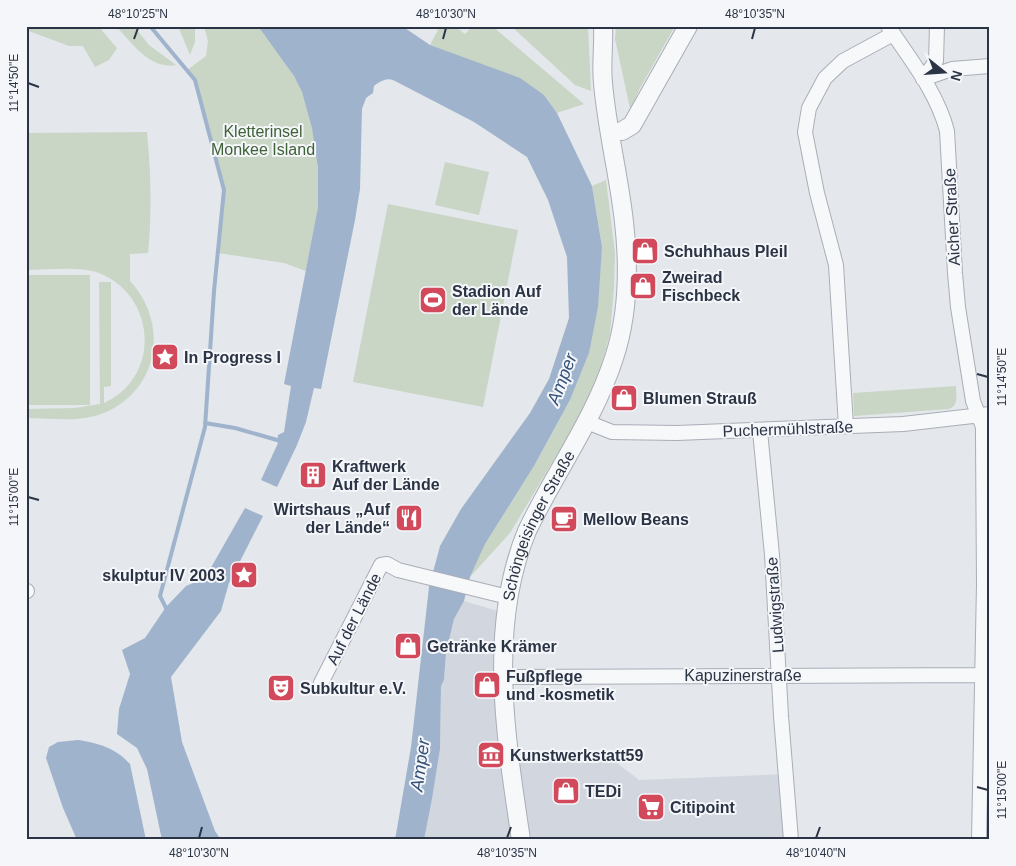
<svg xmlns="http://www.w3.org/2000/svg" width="1016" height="866" font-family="Arial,sans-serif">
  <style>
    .built { fill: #d2d6de }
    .green { fill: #c9d6c5 }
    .water { fill: #9fb4cc }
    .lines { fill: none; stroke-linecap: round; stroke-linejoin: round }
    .stream { stroke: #9fb4cc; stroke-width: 4 }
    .minor-casing { stroke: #a9aeb7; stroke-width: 16 }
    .tertiary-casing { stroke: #a9aeb7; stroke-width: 20 }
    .minor { stroke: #f7f8fa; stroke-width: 14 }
    .tertiary { stroke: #f7f8fa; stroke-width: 18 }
    .ticks { fill: none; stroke: #2b3445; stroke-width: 2 }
    .labels { text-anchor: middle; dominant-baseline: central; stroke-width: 4; stroke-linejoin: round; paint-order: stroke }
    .park-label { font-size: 16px; fill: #3f6138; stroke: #f4f6f9 }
    .street-label { font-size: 16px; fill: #2b3445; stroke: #f4f6f9 }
    .poi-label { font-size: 16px; font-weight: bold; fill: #2b3445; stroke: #f4f6f9; text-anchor: start }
    .water-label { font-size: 18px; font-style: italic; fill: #34527a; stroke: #f4f6f9 }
    .neatline { fill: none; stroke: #2b3445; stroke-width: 2 }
    .ticks-label { font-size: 12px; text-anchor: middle; fill: #2b3445 }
  </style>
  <rect width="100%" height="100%" fill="#e4e7ec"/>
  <path class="built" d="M 464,601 L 498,611 L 494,678 L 497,718 L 514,840 L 424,840 L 432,799 L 440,749 L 441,686 L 444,680 L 446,653 L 454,619 Z
    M 607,755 L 639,780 L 787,774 L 791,840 L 529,840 L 516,760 Z"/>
  <path class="green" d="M 26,26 L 98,26 L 117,48 L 109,60 L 95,67 L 83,46 L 69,46 L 26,30 Z
    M 116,26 L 134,26 L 149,45 L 176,65 C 150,70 132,43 116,26 Z
    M 178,26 L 195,26 L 195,42 L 190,55 Z
    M 204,26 L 258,26 C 271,42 284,59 294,76 C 314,109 321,168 318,206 C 316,228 310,250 306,271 L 284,263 L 218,253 L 224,190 L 195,80 L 187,70 L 206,56 L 208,41 Z
    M 440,26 L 455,26 L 465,34 L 473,26 L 492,26 L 584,104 L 557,113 L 544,95 L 430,45 Z
    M 511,26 L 588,26 L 591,91 L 575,85 Z
    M 616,26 L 675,26 L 639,90 L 635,99 L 638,100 L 631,113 L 615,39 Z
    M 147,132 C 151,173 152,212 148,253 L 130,254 L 130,281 C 172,326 157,398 95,416 C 74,422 48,418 26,418 L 26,409 L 75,408 L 100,404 L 99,282 L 111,282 L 111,386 L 104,387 L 104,403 C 161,377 157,296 99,273 C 79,266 48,270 26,270 L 26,133 Z
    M 445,162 L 489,172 L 479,215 L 435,205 Z
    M 606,180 L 615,253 L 614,288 L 610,334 L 597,381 L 570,433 L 510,533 L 470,577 L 485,544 L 534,466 L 570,400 L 589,353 L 602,247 L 592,186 Z
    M 388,204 L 518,230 L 483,407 L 353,382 Z
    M 26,275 L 90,275 L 90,405 L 26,405 Z
    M 956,386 C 956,395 959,405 949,409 L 854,416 L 853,393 Z"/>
  <path class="water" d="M 258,26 L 402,26 L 430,45 L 520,78 L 544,95 L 557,113 L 592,186 L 602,247 L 598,307 L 589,353 L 570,400 L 534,466 L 485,544 L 470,577 L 464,601 L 454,619 L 446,653 L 444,680 L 441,686 L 440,749 L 432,799 L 424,840 L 395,840 L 411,747 L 429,587 L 440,546 L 461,509 L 530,413 L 549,379 L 569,318 L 567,257 L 548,200 L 527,157 L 474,122 L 395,81 C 387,77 381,81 374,86 L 373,93 L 366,98 L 362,109 L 360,189 L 355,220 L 321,389 L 314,388 L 306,422 L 297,445 L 277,487 L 261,480 L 278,443 L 277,442 L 278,435 L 284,432 L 291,386 L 284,384 L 318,207 L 318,168 L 312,128 L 302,92 L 294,76 Z
    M 245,508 L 263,516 L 229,583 L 221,611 L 171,677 L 182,742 L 215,831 L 221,840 L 162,840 L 147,769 L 137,748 L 117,734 L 119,709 L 130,674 L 122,650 L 145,638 L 166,607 L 186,586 L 205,578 Z
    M 78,740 C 98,743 116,748 130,764 L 146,840 L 77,840 L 63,808 L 46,758 L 49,747 L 58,742 Z"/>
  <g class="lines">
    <path class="stream" d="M 150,26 L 195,80 L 224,190 L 214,291 L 205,427 L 160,596 L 167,610
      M 205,423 L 235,428 L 277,440"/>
    <g class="minor-casing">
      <path id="minor" d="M 888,26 C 910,59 937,92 947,131 L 955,273 L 958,307 L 973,401 L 983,427 L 983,437 L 984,584 L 979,840
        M 923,79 L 952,69 L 990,66
        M 923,79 L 936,61 L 937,26
        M 587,422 L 612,432 L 677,433 L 903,424 L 990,414
        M 846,426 L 836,265 L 817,193 L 805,132 L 809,108 L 825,78 L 843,61 L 893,34
        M 760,431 L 772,555 L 781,716 L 791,840
        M 26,591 L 27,591
        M 503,677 L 983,675
        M 321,683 L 381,565 L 387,564 L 398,570 L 508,597"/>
    </g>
    <g class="tertiary-casing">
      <g id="tertiary">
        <path d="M 622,131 L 632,125 L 688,26"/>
        <path id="s1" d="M 521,840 C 506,739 487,628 527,531 C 555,472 594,420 614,358 C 628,316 629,266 624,222 C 619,176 607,130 603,83 C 601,64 604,45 603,26"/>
      </g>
    </g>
    <use href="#minor" class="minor"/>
    <use href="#tertiary" class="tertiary"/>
  </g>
  <path class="ticks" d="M 134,39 L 138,28M 443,39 L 446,28M 752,39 L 755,28M 28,83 L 39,87M 977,374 L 988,377M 28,497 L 39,500M 977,787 L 988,790M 199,838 L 202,827M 507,838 L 511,827M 816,838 L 820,827"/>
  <defs>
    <g id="shop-square" transform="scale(1.4375)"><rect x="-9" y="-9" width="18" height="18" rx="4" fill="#d1495b" stroke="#f4f6f9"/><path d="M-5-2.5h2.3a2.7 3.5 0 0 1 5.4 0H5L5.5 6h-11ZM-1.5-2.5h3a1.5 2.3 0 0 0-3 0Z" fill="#fff"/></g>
    <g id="stadium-square" transform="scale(1.4375)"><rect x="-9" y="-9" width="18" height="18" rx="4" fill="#d1495b" stroke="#f4f6f9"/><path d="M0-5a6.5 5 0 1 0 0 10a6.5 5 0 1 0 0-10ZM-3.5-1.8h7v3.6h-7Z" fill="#fff"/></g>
    <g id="sight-square" transform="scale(1.4375)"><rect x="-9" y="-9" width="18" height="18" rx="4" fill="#d1495b" stroke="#f4f6f9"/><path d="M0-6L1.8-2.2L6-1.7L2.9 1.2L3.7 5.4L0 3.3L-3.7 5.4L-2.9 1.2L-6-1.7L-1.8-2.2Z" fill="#fff"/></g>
    <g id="building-square" transform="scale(1.4375)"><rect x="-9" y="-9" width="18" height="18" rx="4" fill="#d1495b" stroke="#f4f6f9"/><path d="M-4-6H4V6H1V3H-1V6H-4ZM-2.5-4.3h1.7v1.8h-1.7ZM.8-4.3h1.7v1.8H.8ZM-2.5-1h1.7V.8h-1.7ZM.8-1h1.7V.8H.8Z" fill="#fff"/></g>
    <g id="restaurant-square" transform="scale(1.4375)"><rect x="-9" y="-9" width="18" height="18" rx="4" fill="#d1495b" stroke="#f4f6f9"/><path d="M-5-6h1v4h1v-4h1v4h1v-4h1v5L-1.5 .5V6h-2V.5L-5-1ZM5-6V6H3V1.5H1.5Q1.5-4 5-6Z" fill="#fff"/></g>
    <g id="cafe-square" transform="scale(1.4375)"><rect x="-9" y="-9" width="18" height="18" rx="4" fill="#d1495b" stroke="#f4f6f9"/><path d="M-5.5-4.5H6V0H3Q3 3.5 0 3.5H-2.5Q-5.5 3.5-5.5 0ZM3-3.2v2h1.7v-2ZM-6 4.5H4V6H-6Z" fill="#fff"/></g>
    <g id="theatre-square" transform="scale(1.4375)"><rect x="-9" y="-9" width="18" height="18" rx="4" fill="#d1495b" stroke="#f4f6f9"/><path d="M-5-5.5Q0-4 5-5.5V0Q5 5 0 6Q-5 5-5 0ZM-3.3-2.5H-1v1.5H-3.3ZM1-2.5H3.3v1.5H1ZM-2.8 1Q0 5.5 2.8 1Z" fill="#fff"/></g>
    <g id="museum-square" transform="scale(1.4375)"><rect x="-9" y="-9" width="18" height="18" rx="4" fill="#d1495b" stroke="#f4f6f9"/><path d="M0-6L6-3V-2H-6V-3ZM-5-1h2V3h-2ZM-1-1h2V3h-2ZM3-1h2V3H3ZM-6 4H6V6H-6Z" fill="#fff"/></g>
    <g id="supermarket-square" transform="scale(1.4375)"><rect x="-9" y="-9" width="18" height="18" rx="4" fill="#d1495b" stroke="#f4f6f9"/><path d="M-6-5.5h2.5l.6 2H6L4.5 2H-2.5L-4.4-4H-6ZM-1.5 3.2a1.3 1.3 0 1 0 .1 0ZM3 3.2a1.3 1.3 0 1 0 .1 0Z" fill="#fff"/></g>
  </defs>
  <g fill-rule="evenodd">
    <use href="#shop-square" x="645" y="251"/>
    <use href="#shop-square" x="643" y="286"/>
    <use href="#stadium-square" x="433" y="300"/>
    <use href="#sight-square" x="165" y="357"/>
    <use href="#shop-square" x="624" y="398"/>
    <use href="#building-square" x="313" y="475"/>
    <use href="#restaurant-square" x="409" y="518"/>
    <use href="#cafe-square" x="564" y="519"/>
    <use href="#sight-square" x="244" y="575"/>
    <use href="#shop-square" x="408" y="646"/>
    <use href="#shop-square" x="487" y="685"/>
    <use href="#theatre-square" x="281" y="688"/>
    <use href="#museum-square" x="491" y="755"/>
    <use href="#shop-square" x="566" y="791"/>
    <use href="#supermarket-square" x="651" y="807"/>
  </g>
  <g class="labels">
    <g class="park-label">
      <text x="263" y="131">Kletterinsel<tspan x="263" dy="18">Monkee Island</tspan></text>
    </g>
    <g class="street-label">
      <text transform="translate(952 217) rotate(-93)">Aicher Straße</text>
      <text transform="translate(788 429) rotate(-2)">Puchermühlstraße</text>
      <text stroke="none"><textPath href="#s1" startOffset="322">Schöngeisinger Straße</textPath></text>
      <text transform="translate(775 605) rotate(-94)">Ludwigstraße</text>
      <text transform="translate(354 619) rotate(-63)">Auf der Lände</text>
      <text x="743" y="675">Kapuzinerstraße</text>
    </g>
    <g class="poi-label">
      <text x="664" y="251">Schuhhaus Pleil</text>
      <text x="662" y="277">Zweirad<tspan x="662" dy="18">Fischbeck</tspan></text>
      <text x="452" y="291">Stadion Auf<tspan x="452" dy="18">der Lände</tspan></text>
      <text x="184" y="357">In Progress I</text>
      <text x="643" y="398">Blumen Strauß</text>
      <text x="332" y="466">Kraftwerk<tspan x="332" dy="18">Auf der Lände</tspan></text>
      <text x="390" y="509" text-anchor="end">Wirtshaus „Auf<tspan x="390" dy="18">der Lände“</tspan></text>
      <text x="583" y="519">Mellow Beans</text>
      <text x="225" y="575" text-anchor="end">skulptur IV 2003</text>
      <text x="427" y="646">Getränke Krämer</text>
      <text x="506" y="676">Fußpflege<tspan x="506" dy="18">und -kosmetik</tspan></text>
      <text x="300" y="688">Subkultur e.V.</text>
      <text x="510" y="755">Kunstwerkstatt59</text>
      <text x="585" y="791">TEDi</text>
      <text x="670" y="807">Citipoint</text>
    </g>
    <g class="water-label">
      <text transform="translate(562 379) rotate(-69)">Amper</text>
      <text transform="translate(420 765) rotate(-82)">Amper</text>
    </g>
  </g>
  <rect width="1016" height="866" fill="none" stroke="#f4f6f9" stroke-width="55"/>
  <g transform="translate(944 72) rotate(107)" stroke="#f4f6f9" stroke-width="4" paint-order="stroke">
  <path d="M0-4L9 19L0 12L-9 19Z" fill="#2b3445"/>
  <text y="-8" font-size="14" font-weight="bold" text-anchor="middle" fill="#2b3445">N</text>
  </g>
  <rect x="28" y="28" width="960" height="810" class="neatline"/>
  <g class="ticks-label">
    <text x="138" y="18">48°10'25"N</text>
    <text x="446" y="18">48°10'30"N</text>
    <text x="755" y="18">48°10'35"N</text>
    <text transform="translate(14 83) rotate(-90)" y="4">11°14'50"E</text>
    <text transform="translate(1002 377) rotate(-90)" y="4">11°14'50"E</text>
    <text transform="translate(14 497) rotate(-90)" y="4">11°15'00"E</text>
    <text transform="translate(1002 790) rotate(-90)" y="4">11°15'00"E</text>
    <text x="199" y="857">48°10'30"N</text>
    <text x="507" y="857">48°10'35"N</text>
    <text x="816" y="857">48°10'40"N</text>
  </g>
</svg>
